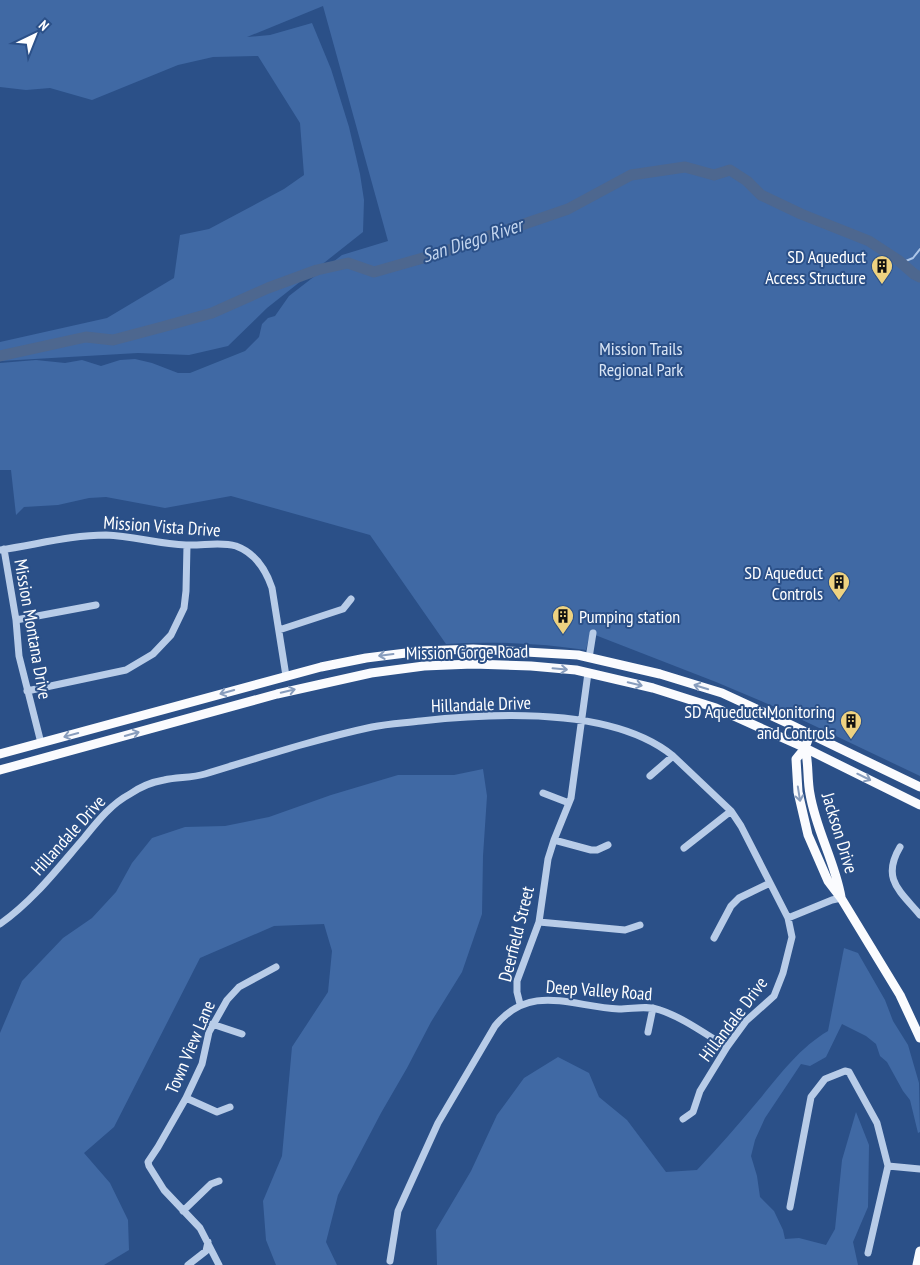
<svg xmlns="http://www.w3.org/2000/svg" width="920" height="1265" font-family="'PT Sans Narrow',sans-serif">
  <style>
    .green { fill: #4069a4 }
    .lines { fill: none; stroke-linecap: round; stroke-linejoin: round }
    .stream { stroke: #adc6e8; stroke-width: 2 }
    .river { stroke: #4d678f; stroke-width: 11 }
    .minor { stroke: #b8cce8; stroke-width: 7 }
    .major { stroke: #fafbfe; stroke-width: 9 }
    .oneway { stroke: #889dbd }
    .labels { text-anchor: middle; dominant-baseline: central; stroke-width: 4; stroke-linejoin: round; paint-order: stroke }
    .poi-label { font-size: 18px; fill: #fff; stroke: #2b5088; text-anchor: end }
    .park-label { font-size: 18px; fill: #dbe7f7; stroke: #2b5088 }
    .street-label { font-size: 18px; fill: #fff; stroke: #2b5088 }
    .water-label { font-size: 19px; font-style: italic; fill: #c4d6ef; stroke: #2b5088 }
  </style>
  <rect width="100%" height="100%" fill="#2b5088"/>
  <path class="green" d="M 0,0 L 920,0 L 920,776 L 775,707 L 716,682 L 590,633 L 586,650 C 539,643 493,641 446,644 L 370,535 L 231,496 L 165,508 L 106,497 L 89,498 L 58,505 L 24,507 L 16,515 L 11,470 L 0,470 L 0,363 L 36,360 L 65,363 L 82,360 L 101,366 L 120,360 L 135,359 L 152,363 L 178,373 L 190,373 L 245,351 L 259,337 L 262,324 L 268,318 L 275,316 L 289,296 L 342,255 L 388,241 L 323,6 L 247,37 L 270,35 L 312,23 L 331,69 L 349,127 L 360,174 L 364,200 L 363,232 L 267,308 L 228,346 L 189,355 L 138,353 L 0,361 L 0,342 L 107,318 L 174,278 L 180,235 L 209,229 L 284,189 L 304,175 L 300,123 L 258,56 L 213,57 L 178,65 L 92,100 L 50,88 L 26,90 L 0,87 Z
    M 483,769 L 487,796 L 483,856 L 482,914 L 462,972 L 431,1022 L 407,1068 L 381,1113 L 338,1195 L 326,1242 L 337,1265 L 276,1265 L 266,1240 L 263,1201 L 282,1156 L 292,1047 L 328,992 L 332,951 L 324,924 L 274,926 L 200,958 L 114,1127 L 84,1153 L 110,1183 L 128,1220 L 129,1250 L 104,1265 L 0,1265 L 0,1033 L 22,981 L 63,938 L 92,918 L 116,892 L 132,863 L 152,838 L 185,827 L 225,826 L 269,817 L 331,795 L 398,775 L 454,775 Z
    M 844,948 L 858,953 L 885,1000 L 893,1021 L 908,1045 L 919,1083 L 920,1132 L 918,1133 L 910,1100 L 903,1091 L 887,1062 L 880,1056 L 876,1044 L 866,1036 L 842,1024 L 826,1057 L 810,1066 L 801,1064 L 765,1118 L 755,1140 L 751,1156 L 757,1176 L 760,1197 L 774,1211 L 783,1230 L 785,1239 L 799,1238 L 826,1245 L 835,1229 L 842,1160 L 856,1112 L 869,1145 L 868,1207 L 853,1242 L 858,1265 L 437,1265 L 436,1230 L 471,1171 L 497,1115 L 524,1078 L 558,1057 L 589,1073 L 599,1097 L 627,1120 L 666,1172 L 697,1170 C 718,1148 738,1125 758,1101 C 779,1076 799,1048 828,1031 Z"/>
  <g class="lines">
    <path class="stream" d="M 901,263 L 913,258 L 920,249"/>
    <path class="river" d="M 0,356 L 86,337 L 113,340 L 162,327 L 212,313 L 268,288 L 317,270 L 348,263 L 374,272 L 437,254 L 568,209 L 631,175 L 685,167 L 714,175 L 730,170 L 747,181 L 761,195 L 801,214 L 869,241 L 898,260 L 914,274 L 920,277"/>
    <path class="minor" d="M 4,549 L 16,620 L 19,656 L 41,743
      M 0,550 C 35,545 71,535 106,535 C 133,536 159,544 186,545 C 203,546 219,541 236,546 C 255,553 266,570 272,588 L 286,676
      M 16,620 L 96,605
      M 279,630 L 343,609 L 351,599
      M 589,658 L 593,633
      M 27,691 L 126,670 L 153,654 L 171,635 L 184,608 L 186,591 L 187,545
      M 650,776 L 673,756
      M 543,793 L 569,803
      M 554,840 L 591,850 L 597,850 L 608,845
      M 900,847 C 881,879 900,891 920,915
      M 684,848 L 731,811
      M 788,918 L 832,900 L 841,898
      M 539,922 L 625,930 L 640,925
      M 0,924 C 33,901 58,868 84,838 C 97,822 111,804 130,794 C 140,787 152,782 164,780 C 178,777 192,778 205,774 C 261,757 316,739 372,727 C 388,724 405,723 421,721 C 494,713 613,707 673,756 L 731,811 L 741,826 L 788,918 L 792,937 L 783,973 L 774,996 L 746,1021 L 727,1047 L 700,1091 L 693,1112 L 683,1119
      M 714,938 L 731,906 L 739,898 L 770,883
      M 520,1004 L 517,992 L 517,981 L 539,922 L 548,859 L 554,840 L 571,798 L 588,673
      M 212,1024 L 242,1034
      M 648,1032 L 653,1008
      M 186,1098 L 217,1112 L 230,1107
      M 888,1166 L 920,1169
      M 790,1207 L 811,1097 L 825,1079 L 845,1071 L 849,1072 L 877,1123 L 888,1166 L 868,1253
      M 183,1211 L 211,1184 L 219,1181
      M 390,1261 L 398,1211 L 438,1123 L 495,1026 C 531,982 572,1007 619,1009 C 633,1009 647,1005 660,1010 C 684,1018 705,1034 727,1047
      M 188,1265 L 206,1251 L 208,1242
      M 219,1265 L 200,1228 L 164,1190 L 149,1166 L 148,1162 L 158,1147 L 186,1098 L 202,1064 L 209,1032 L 227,1000 L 239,987 L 276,967"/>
    <path class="major" d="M 810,734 L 805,748 L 796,759 L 798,792 L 808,835 L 828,881 L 841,898 L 900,995 L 920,1038
      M 805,748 C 809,763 807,779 810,794 C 816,830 835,862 841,897
      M 0,754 L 321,667 L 366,658 L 422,651 L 473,649 L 578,655 L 660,674 L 722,693 L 785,722 L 920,787
      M 0,770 L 277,694 L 371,673 L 424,666 L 473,664 L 531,666 L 576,670 L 653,688 L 716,708 L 801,746 L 920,805
      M 917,1265 L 920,1251"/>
  </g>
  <defs><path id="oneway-shaft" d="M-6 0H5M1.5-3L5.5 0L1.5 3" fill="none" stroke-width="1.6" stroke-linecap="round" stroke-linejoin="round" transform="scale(1.25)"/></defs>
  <g class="oneway">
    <use href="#oneway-shaft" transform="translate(386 655) rotate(173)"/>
    <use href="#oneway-shaft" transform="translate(560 669) rotate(5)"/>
    <use href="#oneway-shaft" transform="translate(635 684) rotate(13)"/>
    <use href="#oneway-shaft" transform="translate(701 687) rotate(-163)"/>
    <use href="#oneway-shaft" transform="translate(288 691) rotate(-14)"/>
    <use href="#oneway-shaft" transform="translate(227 692) rotate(164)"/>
    <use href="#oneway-shaft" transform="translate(132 734) rotate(-16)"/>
    <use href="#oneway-shaft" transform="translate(71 735) rotate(165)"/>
    <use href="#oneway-shaft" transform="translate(864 777) rotate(26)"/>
    <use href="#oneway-shaft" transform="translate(799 794) rotate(81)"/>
  </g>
  <defs>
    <g id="building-pin" transform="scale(1.125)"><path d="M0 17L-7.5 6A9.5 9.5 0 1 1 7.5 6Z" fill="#eed280" stroke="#2b5088"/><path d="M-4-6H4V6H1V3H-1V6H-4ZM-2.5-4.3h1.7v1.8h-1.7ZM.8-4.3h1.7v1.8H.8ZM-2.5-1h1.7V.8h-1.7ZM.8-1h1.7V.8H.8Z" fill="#111"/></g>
  </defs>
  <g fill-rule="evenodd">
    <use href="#building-pin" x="882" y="266"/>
    <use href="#building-pin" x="839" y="582"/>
    <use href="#building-pin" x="563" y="616"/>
    <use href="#building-pin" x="851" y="721"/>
  </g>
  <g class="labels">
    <g class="poi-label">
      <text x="866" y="256">SD Aqueduct<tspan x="866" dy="21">Access Structure</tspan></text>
      <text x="823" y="572">SD Aqueduct<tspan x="823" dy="21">Controls</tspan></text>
      <text x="579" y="616" text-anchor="start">Pumping station</text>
      <text x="835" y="711">SD Aqueduct Monitoring<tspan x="835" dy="21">and Controls</tspan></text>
    </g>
    <g class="park-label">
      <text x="641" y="348">Mission Trails<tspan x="641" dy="21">Regional Park</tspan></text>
    </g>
    <g class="street-label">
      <text transform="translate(162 526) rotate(4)">Mission Vista Drive</text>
      <text transform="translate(33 629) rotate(80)">Mission Montana Drive</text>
      <text transform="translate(467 652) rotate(-1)">Mission Gorge Road</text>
      <text transform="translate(481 704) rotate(-2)">Hillandale Drive</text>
      <text transform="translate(840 833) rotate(73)">Jackson Drive</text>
      <text transform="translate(68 835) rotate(-48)">Hillandale Drive</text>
      <text transform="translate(516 934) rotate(-76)">Deerfield Street</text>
      <text transform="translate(599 990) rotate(4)">Deep Valley Road</text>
      <text transform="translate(733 1019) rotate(-53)">Hillandale Drive</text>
      <text transform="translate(190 1047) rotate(-67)">Town View Lane</text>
    </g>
    <g class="water-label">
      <text transform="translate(472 240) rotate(-18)">San Diego River</text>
    </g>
  </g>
  <g transform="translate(35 35) rotate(43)" stroke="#2b5088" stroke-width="4" paint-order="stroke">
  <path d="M0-4L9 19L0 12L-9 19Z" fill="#ffffff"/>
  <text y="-8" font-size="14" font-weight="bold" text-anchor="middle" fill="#ffffff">N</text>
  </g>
</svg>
